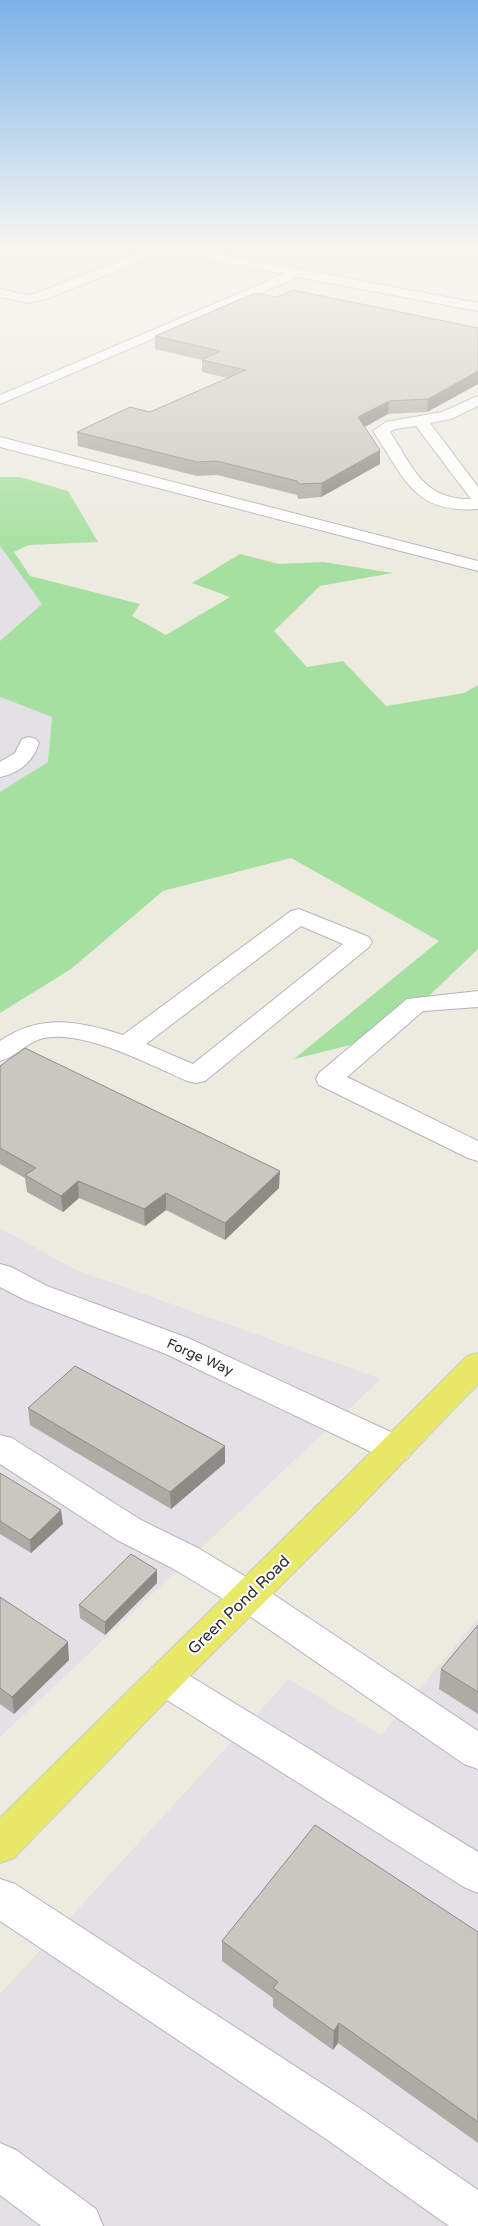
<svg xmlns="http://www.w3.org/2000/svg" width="478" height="2226" font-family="'Varela Round',sans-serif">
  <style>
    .industrial { fill: #e3e0e6 }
    .green { fill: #a6e0a0 }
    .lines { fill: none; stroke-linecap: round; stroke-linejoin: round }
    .minor-casing { stroke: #b4b3bf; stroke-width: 2 }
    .major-casing { stroke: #ccc; stroke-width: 2 }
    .minor { fill: #fff; fill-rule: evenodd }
    .major { fill: #e8e969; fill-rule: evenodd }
    .wall { fill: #adaba4 }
    .shaded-wall { fill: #8d8b86 }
    .building { fill: #c9c7bf; stroke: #8d8b86 }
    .labels { text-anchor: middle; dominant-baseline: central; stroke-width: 4; stroke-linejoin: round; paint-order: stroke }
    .street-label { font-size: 14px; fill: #2c2c2c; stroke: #fff }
    .near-street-label { font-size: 16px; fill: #2c2c2c; stroke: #fff }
  </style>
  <rect width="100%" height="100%" fill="#edebe0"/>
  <path class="industrial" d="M 0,546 L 42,604 L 0,641 Z
    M 0,697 L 52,717 L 48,762 L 0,792 Z
    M 0,1228 L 74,1269 L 381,1379 L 0,1737 Z
    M 478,1618 L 478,2226 L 0,2226 L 0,1994 L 289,1679 L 381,1735 Z"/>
  <path class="green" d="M 0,477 L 20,477 L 68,491 L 98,542 L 29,545 L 14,552 L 30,576 L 140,604 L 132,616 L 166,635 L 230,597 L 192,583 L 240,554 L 279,564 L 323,562 L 393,573 L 320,586 L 274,631 L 307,667 L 343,661 L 386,706 L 464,693 L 478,685 L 478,949 L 387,1036 L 294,1059 L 439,941 L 291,858 L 163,891 L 71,969 L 0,1013 L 0,792 L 48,762 L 52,717 L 0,697 L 0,641 L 42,604 L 0,546 Z"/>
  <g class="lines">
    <g class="minor-casing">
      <path id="minor" d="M 0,247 L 47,249 L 52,247 L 69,247 L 48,257 L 0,254 Z
        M 145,247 L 181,247 L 478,303 L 478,311 L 298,277 L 0,404 L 0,395 L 284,274 L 158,250 L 137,263 L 46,299 L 28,303 L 0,297 L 0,289 L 28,295 L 37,293 L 129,257 Z
        M 478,396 L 478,406 L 451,419 L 430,423 L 478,487 L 478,509 C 413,514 405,478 373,431 L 386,422 L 442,412 ZM 416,426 L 471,499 C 423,500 413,467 390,432 L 395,429 Z
        M 0,437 L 478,561 L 478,571 L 0,447 Z
        M 29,737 L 36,739 L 39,743 C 33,761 20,773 0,777 L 0,762 L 15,753 L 22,739 Z
        M 299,909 L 369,937 L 372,942 L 369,947 L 205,1081 L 196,1083 L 187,1081 C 151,1065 79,1027 40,1039 C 25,1044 16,1057 0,1061 L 0,1041 C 41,1013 79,1021 123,1035 L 291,911 ZM 301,926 L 343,944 L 193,1064 L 146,1044 Z
        M 478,991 L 478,1007 L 423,1011 L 347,1077 L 478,1141 L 478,1161 L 468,1158 L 319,1085 L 316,1079 L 319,1073 L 407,999 Z
        M 0,1264 L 11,1267 L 47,1286 L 188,1338 L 408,1440 L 413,1449 L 408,1458 L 396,1462 L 384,1458 L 166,1354 L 25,1300 L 0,1287 Z
        M 0,1435 L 12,1438 L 141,1520 L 198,1548 L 261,1586 L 478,1731 L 478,1769 L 464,1764 L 235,1606 L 172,1568 L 117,1540 L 0,1464 Z
        M 164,1663 L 177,1668 L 478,1852 L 478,1893 L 464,1887 L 151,1690 L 145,1679 L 151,1668 Z
        M 0,1879 L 15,1884 L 361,2109 L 478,2190 L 478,2226 L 449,2226 L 329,2141 L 0,1921 Z
        M 0,2143 L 16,2150 L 96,2209 L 103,2226 L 41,2226 L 0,2195 Z"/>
    </g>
    <g class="major-casing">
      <path id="major" d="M 478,1353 L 478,1384 L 357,1510 L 192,1674 L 14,1858 L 0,1863 L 0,1818 C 155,1663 313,1512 467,1356 Z"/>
    </g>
    <use href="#minor" class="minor"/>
    <use href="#major" class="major"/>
  </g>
  <path class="wall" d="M 478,328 L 478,384 L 427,412 L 388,414 L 365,427 L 380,464 L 321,497 L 298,499 L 297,495 L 217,475 L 197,476 L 78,446 L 77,432 L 150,412 L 227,378 L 202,372 L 202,360 L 155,349 L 155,336 Z
    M 0,1066 L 279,1188 L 225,1240 L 166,1210 L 145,1226 L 79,1198 L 63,1212 L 27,1192 L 25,1178 L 0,1164 Z
    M 28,1408 L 225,1446 L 225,1463 L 171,1509 L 30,1425 Z
    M 0,1473 L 63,1524 L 31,1553 L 0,1534 Z
    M 157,1570 L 157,1583 L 105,1635 L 80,1618 L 79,1605 Z
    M 0,1597 L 69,1660 L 14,1714 L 0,1704 Z
    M 478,1625 L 478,1714 L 439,1689 L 441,1669 Z
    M 478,1932 L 478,2143 L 338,2043 L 333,2050 L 273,2007 L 273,1998 L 222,1961 L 222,1941 Z"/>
  <path class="shaded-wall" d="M 478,371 L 478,384 L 427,412 L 428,399 Z
    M 389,401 L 388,414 L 357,431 L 358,417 Z
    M 380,450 L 380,464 L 321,497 L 322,483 Z
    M 280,1171 L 279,1188 L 225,1240 L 225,1223 Z
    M 78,1181 L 79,1198 L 63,1212 L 61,1196 Z
    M 166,1193 L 166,1210 L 145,1226 L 144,1209 Z
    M 225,1446 L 225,1463 L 171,1509 L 170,1492 Z
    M 61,1510 L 63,1524 L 31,1553 L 30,1540 Z
    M 157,1570 L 157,1583 L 105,1635 L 105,1622 Z
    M 68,1642 L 69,1660 L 14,1714 L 12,1697 Z
    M 339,2023 L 338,2043 L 333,2050 L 334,2031 Z"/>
  <path class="building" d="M 293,290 L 478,328 L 478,371 L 428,399 L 389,401 L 358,417 L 380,450 L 322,483 L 299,484 L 297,481 L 217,461 L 197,462 L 77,432 L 130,407 L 150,412 L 246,370 L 202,360 L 220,351 L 155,336 L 255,293 L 277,297 Z
    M 25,1048 L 280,1171 L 225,1223 L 166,1193 L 144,1209 L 78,1181 L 61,1196 L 25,1175 L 36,1168 L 0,1148 L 0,1066 Z
    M 75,1366 L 225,1446 L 170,1492 L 28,1408 Z
    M 0,1473 L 61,1510 L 30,1540 L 0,1521 Z
    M 131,1554 L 157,1570 L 105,1622 L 79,1605 Z
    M 0,1597 L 68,1642 L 12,1697 L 0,1688 Z
    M 478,1625 L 478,1692 L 441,1669 Z
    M 315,1825 L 478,1932 L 478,2122 L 339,2023 L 334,2031 L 273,1988 L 278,1982 L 222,1941 Z"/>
  <linearGradient id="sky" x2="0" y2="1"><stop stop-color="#7cb2e8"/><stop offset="0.44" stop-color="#f7f6f1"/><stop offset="1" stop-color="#f7f6f1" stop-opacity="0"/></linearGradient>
  <rect width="478" height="559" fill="url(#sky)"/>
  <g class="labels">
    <g class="street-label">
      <text transform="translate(200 1357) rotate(24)">Forge Way</text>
    </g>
    <g class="near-street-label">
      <text transform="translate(239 1605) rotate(-44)">Green Pond Road</text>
    </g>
  </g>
</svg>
